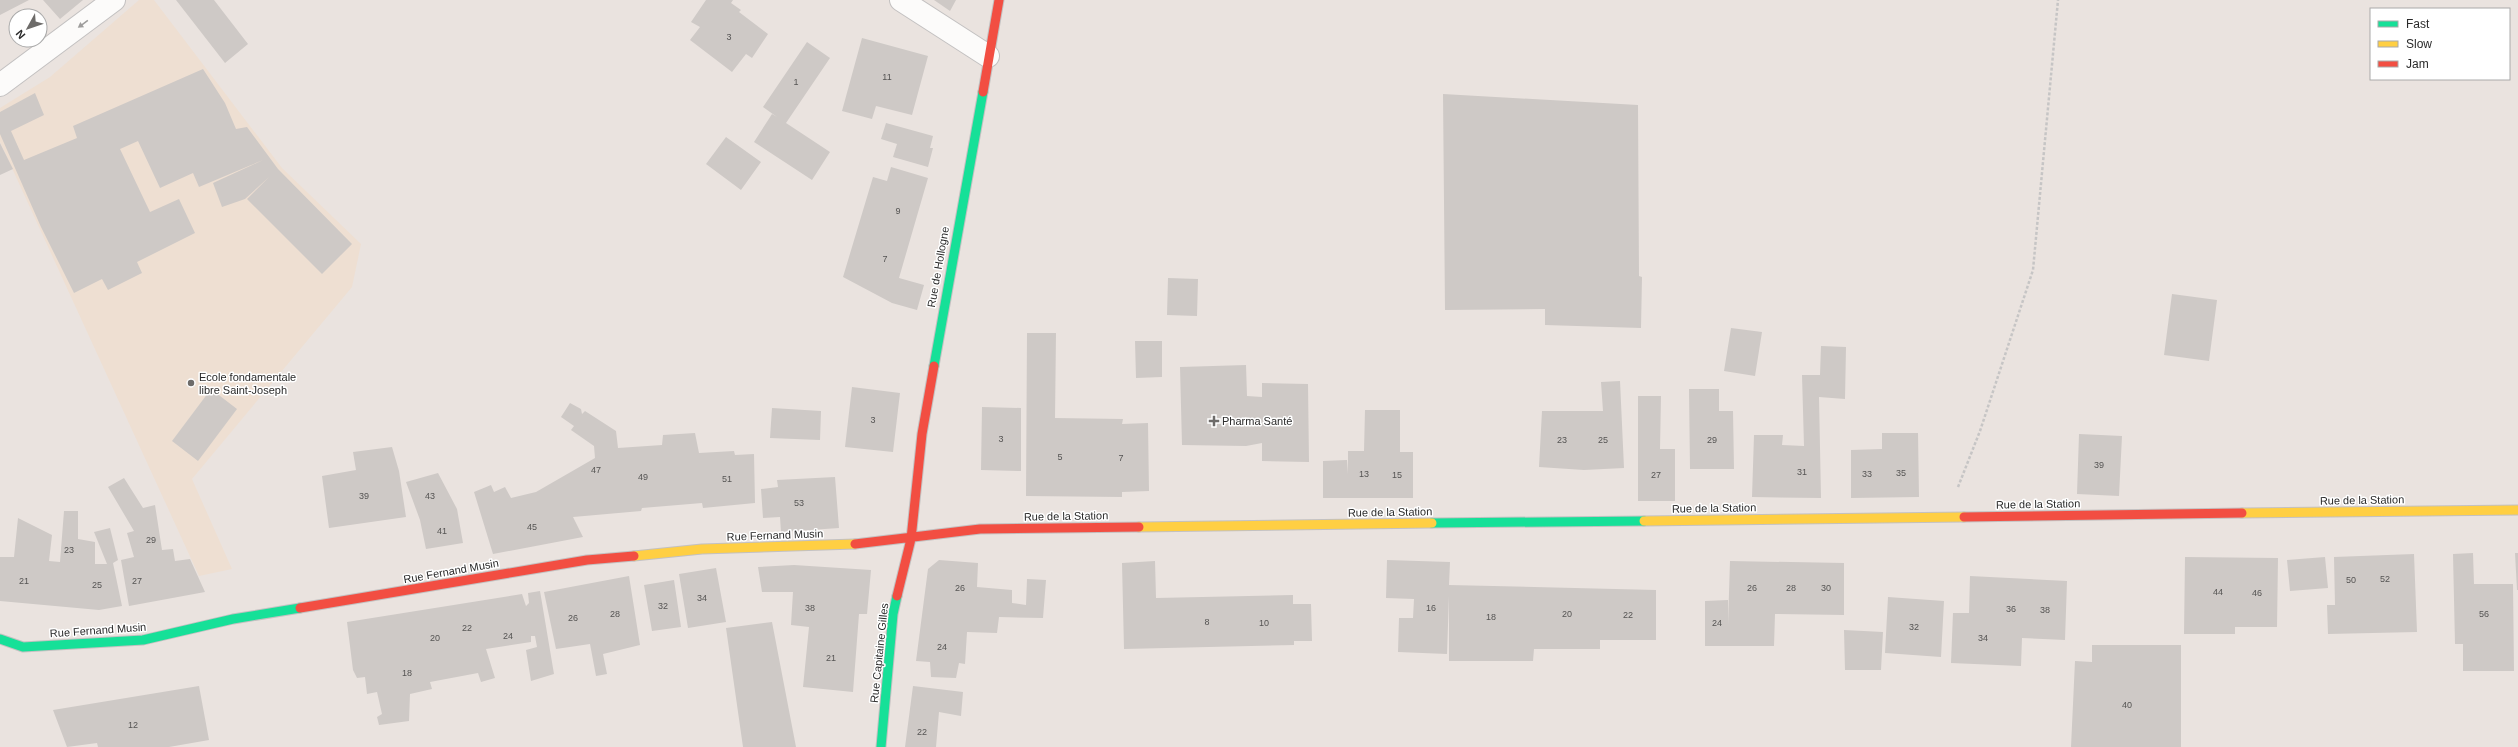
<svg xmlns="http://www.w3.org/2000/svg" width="2518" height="747" font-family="Helvetica,sans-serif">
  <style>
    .education { fill: #eedfd2 }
    .building { fill: #cec9c6 }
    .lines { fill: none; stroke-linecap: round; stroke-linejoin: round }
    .street-casing { stroke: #c3c1c1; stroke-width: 24 }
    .fast-casing { stroke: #c3c1c1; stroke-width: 11 }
    .slow-casing { stroke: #c3c1c1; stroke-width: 11 }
    .jam-casing { stroke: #c3c1c1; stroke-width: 11 }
    .path { stroke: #c6c5c5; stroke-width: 2.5; stroke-dasharray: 3 2; stroke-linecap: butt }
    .street { stroke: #fcfbfa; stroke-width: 22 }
    .fast { stroke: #16e098; stroke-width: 9 }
    .slow { stroke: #ffcf43; stroke-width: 9 }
    .jam { stroke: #f24e42; stroke-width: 9 }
    .oneway { fill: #9e9d9c }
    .poi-dot { fill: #6d6b69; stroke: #fff; stroke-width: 1.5 }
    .labels { text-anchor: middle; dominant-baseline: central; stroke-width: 3; stroke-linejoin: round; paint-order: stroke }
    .number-label { font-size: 9px; fill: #555453 }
    .street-label { font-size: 11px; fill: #2a2a2a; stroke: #fff }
    .poi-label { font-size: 11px; fill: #2a2a2a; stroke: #fff; text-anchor: start }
  </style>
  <rect width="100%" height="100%" fill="#eae3df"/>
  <path class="education" d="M 139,0 L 154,0 L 282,168 L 361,244 L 352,287 L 192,479 L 232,569 L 199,576 L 0,142 L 0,108 L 50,77 Z"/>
  <path class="building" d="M 0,0 L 29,0 L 0,15 Z
    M 43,0 L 83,0 L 60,19 Z
    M 176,0 L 214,0 L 248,44 L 225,63 Z
    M 706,0 L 733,0 L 731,3 L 741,10 L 739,12 L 768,34 L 752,58 L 746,54 L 732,72 L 690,40 L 700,27 L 691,22 Z
    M 934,0 L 956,0 L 950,11 Z
    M 862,38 L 928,56 L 912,115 L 876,106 L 872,119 L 842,111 Z
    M 807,42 L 830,58 L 786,123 L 830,152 L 812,180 L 754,142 L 772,114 L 777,117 L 763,107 Z
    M 203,69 L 225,103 L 236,129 L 247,127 L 278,169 L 352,244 L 322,274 L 247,199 L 269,177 L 245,199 L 222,207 L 213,183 L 263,160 L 199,187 L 193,173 L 160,188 L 138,141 L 120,149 L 150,212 L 179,199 L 195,233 L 137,262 L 142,273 L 108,290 L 102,279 L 74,293 L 41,227 L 0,134 L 0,112 L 35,93 L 44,115 L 11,131 L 24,160 L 77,138 L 73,126 Z
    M 1443,94 L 1638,105 L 1639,276 L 1642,277 L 1641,328 L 1545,325 L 1545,309 L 1445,310 Z
    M 886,123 L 933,136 L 930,148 L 933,148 L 928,167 L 893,157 L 897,144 L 881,139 Z
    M 726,137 L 761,162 L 741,190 L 706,164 Z
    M 0,143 L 13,169 L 0,175 Z
    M 891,167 L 928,178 L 899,278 L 924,285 L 917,310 L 892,303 L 843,277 L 873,177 L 887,181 Z
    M 1168,278 L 1198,279 L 1197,316 L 1167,315 Z
    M 2172,294 L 2217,300 L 2209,361 L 2164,355 Z
    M 1731,328 L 1762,332 L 1755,376 L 1724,371 Z
    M 1027,333 L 1056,333 L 1055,418 L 1123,419 L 1122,424 L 1148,423 L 1149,491 L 1122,492 L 1122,497 L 1026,496 Z
    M 1135,341 L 1162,341 L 1162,377 L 1136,378 Z
    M 1821,346 L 1846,347 L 1845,399 L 1819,397 L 1821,498 L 1752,497 L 1754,435 L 1783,435 L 1782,445 L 1804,446 L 1802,375 L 1820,375 Z
    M 1246,365 L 1247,396 L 1262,397 L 1262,383 L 1308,384 L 1309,462 L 1262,461 L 1262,443 L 1246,446 L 1182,445 L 1180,367 Z
    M 1620,381 L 1624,468 L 1584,470 L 1539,467 L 1542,411 L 1603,411 L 1601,382 Z
    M 852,387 L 900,393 L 893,452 L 845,447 Z
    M 211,389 L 237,409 L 198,461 L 172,441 Z
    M 1689,389 L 1719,389 L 1719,411 L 1733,411 L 1734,469 L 1690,469 Z
    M 1638,396 L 1661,396 L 1660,449 L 1675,449 L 1675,501 L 1638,501 Z
    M 570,403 L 581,409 L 582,414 L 585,411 L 616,431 L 618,448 L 662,445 L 663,435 L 695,433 L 699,453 L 734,451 L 735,455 L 754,454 L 755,503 L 703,508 L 702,503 L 642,508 L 641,511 L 573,517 L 583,537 L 493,554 L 474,492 L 491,485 L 494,492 L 505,487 L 511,498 L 536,492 L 595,458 L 594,446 L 571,430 L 574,426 L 561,417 Z
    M 982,407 L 1021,408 L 1021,471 L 981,470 Z
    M 772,408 L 821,411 L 820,440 L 770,438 Z
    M 1365,410 L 1400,410 L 1400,452 L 1413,452 L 1413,498 L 1323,498 L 1323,461 L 1347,460 L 1348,474 L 1348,451 L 1364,451 Z
    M 1882,433 L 1918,433 L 1919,497 L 1851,498 L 1851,450 L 1882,449 Z
    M 2079,434 L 2122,436 L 2119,496 L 2077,494 Z
    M 392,447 L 399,471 L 406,517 L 329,528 L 322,476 L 356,470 L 353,452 Z
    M 438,473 L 457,509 L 463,543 L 426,549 L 420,520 L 406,482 Z
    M 835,477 L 839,528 L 781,532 L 780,517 L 763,518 L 761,489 L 778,487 L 777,480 Z
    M 124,478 L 143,508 L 155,505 L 162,550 L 173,549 L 175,561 L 190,559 L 205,592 L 129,606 L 121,560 L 134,557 L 127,533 L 134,531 L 108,487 Z
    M 64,511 L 78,511 L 78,539 L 95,542 L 95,564 L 107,564 L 94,532 L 110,528 L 118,560 L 113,563 L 122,606 L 99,610 L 0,601 L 0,557 L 14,557 L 18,518 L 52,535 L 49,561 L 60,562 Z
    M 2473,553 L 2474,584 L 2513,584 L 2514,671 L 2463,671 L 2463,644 L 2455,644 L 2453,554 Z
    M 2515,553 L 2518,553 L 2518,590 L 2517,590 Z
    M 2414,554 L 2417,632 L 2328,634 L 2327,605 L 2335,605 L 2334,557 Z
    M 2185,557 L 2278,558 L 2277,627 L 2235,627 L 2235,634 L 2184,634 Z
    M 2325,557 L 2328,588 L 2290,591 L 2287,560 Z
    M 939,560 L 978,563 L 977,587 L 1012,590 L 1012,603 L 1026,605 L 1027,579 L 1046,580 L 1043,618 L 999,617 L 997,633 L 967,632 L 965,664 L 959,663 L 956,678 L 931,677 L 930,662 L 916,661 L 928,569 Z
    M 1387,560 L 1450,562 L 1449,585 L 1656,590 L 1656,640 L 1600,640 L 1600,649 L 1534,649 L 1533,661 L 1449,661 L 1449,596 L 1447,654 L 1398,652 L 1399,618 L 1413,618 L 1414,599 L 1386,598 Z
    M 1155,561 L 1156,598 L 1293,595 L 1293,604 L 1311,604 L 1312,641 L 1294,641 L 1294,645 L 1124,649 L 1122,563 Z
    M 1730,561 L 1844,563 L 1844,615 L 1775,614 L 1774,646 L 1705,646 L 1705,601 L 1728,600 L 1728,625 Z
    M 794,565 L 871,570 L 867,614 L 859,614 L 853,692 L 803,687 L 809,627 L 791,625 L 793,592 L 762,592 L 758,567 Z
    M 716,568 L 726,622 L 688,628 L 679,574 Z
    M 629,576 L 640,645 L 603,654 L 607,674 L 596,676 L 590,644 L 556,649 L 544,592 Z
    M 1970,576 L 2067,581 L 2065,640 L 2022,638 L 2021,666 L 1951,663 L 1953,613 L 1969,613 Z
    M 674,580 L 681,627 L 652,631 L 644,585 Z
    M 540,591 L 554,674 L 531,681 L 526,650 L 537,647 L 535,636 L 531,636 L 531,642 L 486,649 L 495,678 L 481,682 L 478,673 L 430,682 L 432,689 L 410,694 L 409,721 L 379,725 L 377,717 L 382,714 L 377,692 L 367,694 L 365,677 L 357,678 L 353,670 L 347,622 L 522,594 L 526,606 L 529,603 L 528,593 Z
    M 1888,597 L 1944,601 L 1941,657 L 1885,653 Z
    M 772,622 L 796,747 L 743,747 L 726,628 Z
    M 1844,630 L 1883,632 L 1881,670 L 1845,670 Z
    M 2092,645 L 2181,645 L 2181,747 L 2071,747 L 2075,661 L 2092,662 Z
    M 199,686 L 209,740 L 169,747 L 98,747 L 97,743 L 67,747 L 53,710 Z
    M 913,686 L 963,692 L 961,716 L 939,712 L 936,747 L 905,747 Z"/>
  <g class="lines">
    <g class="street-casing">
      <path id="street" d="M 901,0 L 988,56
        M 0,85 L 114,0"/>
    </g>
    <g class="fast-casing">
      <path id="fast" d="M 934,366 L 983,92
        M 1432,523 L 1644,521
        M 0,639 L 23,647 L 143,640 L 233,619 L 300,608
        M 881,747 L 893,614 L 897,596"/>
    </g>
    <g class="slow-casing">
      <path id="slow" d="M 2242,513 L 2518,510
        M 1644,521 L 1964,517
        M 1139,527 L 1432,523
        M 634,556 L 702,549 L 855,544"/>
    </g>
    <g class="jam-casing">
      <path id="jam" d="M 983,92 L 999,0
        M 1964,517 L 2242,513
        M 855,544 L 980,529 L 1139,527
        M 897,596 L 911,539 L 922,434 L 934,366
        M 300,608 L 587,560 L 634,556"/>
    </g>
    <path class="path" d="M 1958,487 L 1980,431 L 2033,270 L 2058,0"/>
    <use href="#street" class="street"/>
    <use href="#fast" class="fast"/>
    <use href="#slow" class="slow"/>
    <use href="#jam" class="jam"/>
  </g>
  <defs><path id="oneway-solid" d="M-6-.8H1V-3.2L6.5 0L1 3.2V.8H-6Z"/></defs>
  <use class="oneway" href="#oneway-solid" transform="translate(83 24) rotate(144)"/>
  <g class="poi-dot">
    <circle cx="191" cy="383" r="4"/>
    <path d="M1212 415h4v4h4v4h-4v4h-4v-4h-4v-4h4z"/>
  </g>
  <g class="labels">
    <g class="number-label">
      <text x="729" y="37">3</text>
      <text x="887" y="77">11</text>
      <text x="796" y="82">1</text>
      <text x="898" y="211">9</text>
      <text x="885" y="259">7</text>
      <text x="873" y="420">3</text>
      <text x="1001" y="439">3</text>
      <text x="1562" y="440">23</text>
      <text x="1603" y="440">25</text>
      <text x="1712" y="440">29</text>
      <text x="1060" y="457">5</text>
      <text x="1121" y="458">7</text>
      <text x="2099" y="465">39</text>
      <text x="596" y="470">47</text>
      <text x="1802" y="472">31</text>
      <text x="1901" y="473">35</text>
      <text x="1364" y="474">13</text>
      <text x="1867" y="474">33</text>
      <text x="1397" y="475">15</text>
      <text x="1656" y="475">27</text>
      <text x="643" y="477">49</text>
      <text x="727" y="479">51</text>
      <text x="364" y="496">39</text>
      <text x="430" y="496">43</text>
      <text x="799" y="503">53</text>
      <text x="532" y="527">45</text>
      <text x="442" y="531">41</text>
      <text x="151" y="540">29</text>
      <text x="69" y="550">23</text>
      <text x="2385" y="579">52</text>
      <text x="2351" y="580">50</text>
      <text x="24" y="581">21</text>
      <text x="137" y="581">27</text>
      <text x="97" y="585">25</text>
      <text x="960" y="588">26</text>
      <text x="1752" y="588">26</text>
      <text x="1791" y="588">28</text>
      <text x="1826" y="588">30</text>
      <text x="2218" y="592">44</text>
      <text x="2257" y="593">46</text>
      <text x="702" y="598">34</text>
      <text x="663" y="606">32</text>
      <text x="810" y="608">38</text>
      <text x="1431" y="608">16</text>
      <text x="2011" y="609">36</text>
      <text x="2045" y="610">38</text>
      <text x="615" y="614">28</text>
      <text x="1567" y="614">20</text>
      <text x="2484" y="614">56</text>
      <text x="1628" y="615">22</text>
      <text x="1491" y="617">18</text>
      <text x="573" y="618">26</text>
      <text x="1207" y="622">8</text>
      <text x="1264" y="623">10</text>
      <text x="1717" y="623">24</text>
      <text x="1914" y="627">32</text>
      <text x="467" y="628">22</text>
      <text x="508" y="636">24</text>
      <text x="435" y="638">20</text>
      <text x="1983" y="638">34</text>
      <text x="942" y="647">24</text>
      <text x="831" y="658">21</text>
      <text x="407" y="673">18</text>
      <text x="2127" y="705">40</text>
      <text x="133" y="725">12</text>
      <text x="922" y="732">22</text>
    </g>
    <g class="street-label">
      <text transform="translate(938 267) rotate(-80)">Rue de Hollogne</text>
      <text transform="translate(2362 500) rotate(-1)">Rue de la Station</text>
      <text transform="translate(2038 504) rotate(-1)">Rue de la Station</text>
      <text transform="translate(1714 508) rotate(-1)">Rue de la Station</text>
      <text transform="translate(1390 512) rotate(-1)">Rue de la Station</text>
      <text transform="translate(1066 516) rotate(-1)">Rue de la Station</text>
      <text transform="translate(775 535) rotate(-2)">Rue Fernand Musin</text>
      <text transform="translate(451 571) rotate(-10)">Rue Fernand Musin</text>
      <text transform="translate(98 630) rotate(-4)">Rue Fernand Musin</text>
      <text transform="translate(879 653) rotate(-84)">Rue Capitaine Gilles</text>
    </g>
    <g class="poi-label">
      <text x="199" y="377">Ecole fondamentale<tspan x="199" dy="13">libre Saint-Joseph</tspan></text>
      <text x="1222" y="421">Pharma Santé</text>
    </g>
  </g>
  <rect x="2370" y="8" width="140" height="72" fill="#ffffff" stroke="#aaaaaa"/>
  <rect x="2378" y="21" width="20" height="6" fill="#16e098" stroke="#aaaaaa"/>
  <text x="2406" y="28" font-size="12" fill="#2a2a2a">Fast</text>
  <rect x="2378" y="41" width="20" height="6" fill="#ffcf43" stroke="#aaaaaa"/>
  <text x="2406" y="48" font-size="12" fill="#2a2a2a">Slow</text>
  <rect x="2378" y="61" width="20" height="6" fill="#f24e42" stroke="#aaaaaa"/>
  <text x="2406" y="68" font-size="12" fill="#2a2a2a">Jam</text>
  <g transform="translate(28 28) rotate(230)"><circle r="19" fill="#ffffff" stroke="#aaaaaa"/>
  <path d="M0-3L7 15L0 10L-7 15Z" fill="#6d6b69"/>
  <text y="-6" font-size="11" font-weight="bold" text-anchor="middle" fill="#2a2a2a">N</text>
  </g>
</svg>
